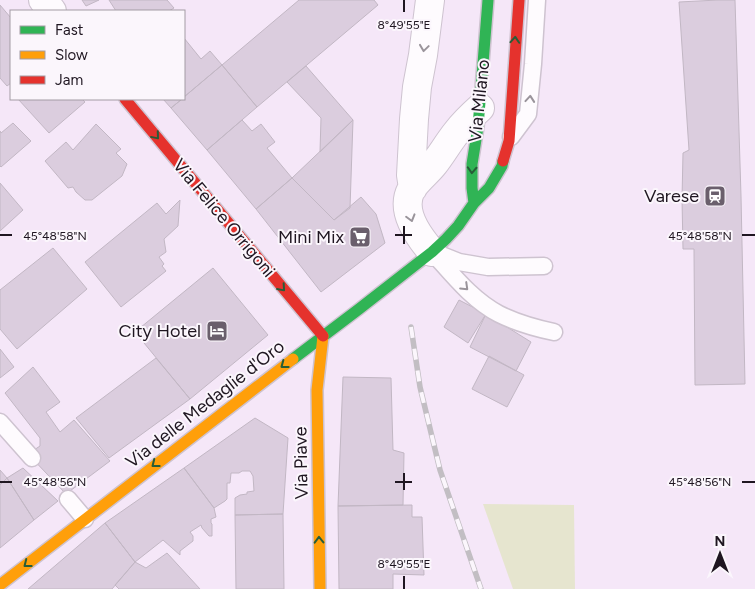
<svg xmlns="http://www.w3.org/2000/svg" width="755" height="589" font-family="Figtree,sans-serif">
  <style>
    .grass { fill: #e6e5cf }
    .building { fill: #dbcdde; stroke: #c2b7c4 }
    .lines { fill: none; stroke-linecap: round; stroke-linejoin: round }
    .lane-casing { stroke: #cec3d0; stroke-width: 19 }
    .street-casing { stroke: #cec3d0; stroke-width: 30 }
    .fast-casing { stroke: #cec3d0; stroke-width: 14 }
    .slow-casing { stroke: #cec3d0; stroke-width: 14 }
    .jam-casing { stroke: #cec3d0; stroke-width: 14 }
    .lane { stroke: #fefbfe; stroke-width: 16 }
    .street { stroke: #fefbfe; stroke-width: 28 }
    .fast { stroke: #30b455; stroke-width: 11 }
    .slow { stroke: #ff9f0a; stroke-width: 11 }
    .jam { stroke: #e5322d; stroke-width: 11 }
    .rail-casing { stroke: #c2bec3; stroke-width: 5.5 }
    .rail { stroke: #fbf6fc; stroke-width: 4; stroke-dasharray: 11; stroke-linecap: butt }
    .oneway { stroke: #275d38 }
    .oneway2 { stroke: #9a949b }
    .ticks { fill: none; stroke: #1f1621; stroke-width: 2 }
    .labels { text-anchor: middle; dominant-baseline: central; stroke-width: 4; stroke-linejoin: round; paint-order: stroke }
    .street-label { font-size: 18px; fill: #1f1621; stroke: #fbf6fc }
    .poi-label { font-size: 18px; fill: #1f1621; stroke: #fbf6fc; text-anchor: end }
    .ticks-label { font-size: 12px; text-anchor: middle; fill: #1f1621; stroke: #fbf6fc; stroke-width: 4; stroke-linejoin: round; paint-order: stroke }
  </style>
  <rect width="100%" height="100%" fill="#f5e7f8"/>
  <path class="grass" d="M 483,504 L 574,505 L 575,589 L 513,589 Z"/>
  <path class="building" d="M 82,0 L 99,0 L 86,6 Z
    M 109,0 L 167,0 L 174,8 L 169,11 L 116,11 Z
    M 299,0 L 374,0 L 378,5 L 257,107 L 222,65 Z
    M 718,0 L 735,0 L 741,196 L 745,384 L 695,385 L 694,249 L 683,249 L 682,199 L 683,153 L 689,150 L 679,2 Z
    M 0,5 L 11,18 L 11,83 L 7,86 L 0,78 Z
    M 184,38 L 201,59 L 210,51 L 222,65 L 184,97 Z
    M 222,65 L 257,107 L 207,150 L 171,108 L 182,99 L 184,99 L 184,97 Z
    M 306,66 L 353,120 L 320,152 L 321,118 L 287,82 Z
    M 18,99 L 82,99 L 85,102 L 49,133 Z
    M 163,99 L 182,99 L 171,108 Z
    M 242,120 L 252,131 L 261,124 L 275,142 L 267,148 L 292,178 L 256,209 L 207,150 Z
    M 353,120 L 350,208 L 334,220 L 292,178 Z
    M 13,123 L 31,141 L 1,167 L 0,166 L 0,131 L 1,133 Z
    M 96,124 L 121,149 L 116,153 L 127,164 L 122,176 L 92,200 L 85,200 L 76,192 L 73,187 L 68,188 L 45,161 L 66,142 L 73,150 Z
    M 292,178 L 334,220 L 361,197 L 376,214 L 385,243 L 321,292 L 256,209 Z
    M 0,183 L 23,210 L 0,231 Z
    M 180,200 L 178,226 L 164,239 L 166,252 L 159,257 L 164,264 L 162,266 L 166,271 L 121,307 L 85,262 L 157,203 L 166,214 Z
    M 53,248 L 87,289 L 17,349 L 0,329 L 0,290 Z
    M 213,268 L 268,335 L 190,399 L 135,332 Z
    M 459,300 L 486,314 L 468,343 L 444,327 Z
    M 486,314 L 531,342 L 516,371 L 470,347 Z
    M 0,349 L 14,367 L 0,378 Z
    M 489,356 L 524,375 L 507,407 L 472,389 Z
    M 156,358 L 190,399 L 109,458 L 76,418 Z
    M 33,367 L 60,402 L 46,412 L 60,432 L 74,420 L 110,461 L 66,494 L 28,454 L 40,446 L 40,438 L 5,393 Z
    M 343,377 L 391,378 L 393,450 L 404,453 L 403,505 L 338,506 Z
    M 255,418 L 288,438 L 283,514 L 235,515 L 235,498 L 240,495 L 247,494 L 247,492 L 254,491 L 253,476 L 250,471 L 242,471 L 239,473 L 231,473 L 230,483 L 227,483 L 227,499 L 225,501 L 214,508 L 184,468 Z
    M 23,468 L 58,501 L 34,520 L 7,478 Z
    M 184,468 L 214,508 L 216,517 L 211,519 L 211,523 L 212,524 L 212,536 L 209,536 L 202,528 L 201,525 L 190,532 L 193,536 L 193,541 L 180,551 L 180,555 L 163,540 L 135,562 L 105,523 Z
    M 0,470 L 7,478 L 0,485 Z
    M 7,478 L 34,520 L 0,548 L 0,485 Z
    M 412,505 L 412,517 L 422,517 L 424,575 L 393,574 L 393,589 L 339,589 L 338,506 Z
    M 283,514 L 284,589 L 236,589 L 235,515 Z
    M 105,523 L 135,562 L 112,589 L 28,589 Z
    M 167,553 L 200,589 L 119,589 L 115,585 L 135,562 L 146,568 Z"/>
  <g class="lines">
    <g class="lane-casing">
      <path id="lane" d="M 511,137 L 528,114 L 533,64 L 537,0
        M 432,252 C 452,274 472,300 499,314 C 517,323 535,328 554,332
        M 434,252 L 459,262 L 488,267 L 544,266
        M 0,422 L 32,458
        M 68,499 L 85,519"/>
    </g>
    <g class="street-casing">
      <path id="street" d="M 43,0 L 52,11
        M 413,188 L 411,175 L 414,119 L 417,87 L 423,55 L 430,0
        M 432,252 C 419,237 400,211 411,190 C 417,180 427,173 434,164 C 442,154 448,143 456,133 C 463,124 471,116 480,108"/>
    </g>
    <g class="fast-casing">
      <path id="fast" d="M 474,203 L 472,188 L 472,164 L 478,127 L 488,0
        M 293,359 L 359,309 L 432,252 L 446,239 L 458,226 L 474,203 L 489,188 L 502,166 L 503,161"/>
    </g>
    <g class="slow-casing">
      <path id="slow" d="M 0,585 L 293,359
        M 320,589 L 317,390 L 323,336"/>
    </g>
    <g class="jam-casing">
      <path id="jam" d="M 125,99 L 323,336
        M 503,161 L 509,141 L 519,0"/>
    </g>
    <use href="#lane" class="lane"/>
    <use href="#street" class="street"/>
    <use href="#fast" class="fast"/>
    <use href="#slow" class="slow"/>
    <use href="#jam" class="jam"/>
    <g class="rail-casing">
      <path id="rail" d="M 411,327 L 420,387 L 440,470 L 481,589"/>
    </g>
    <use href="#rail" class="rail"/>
  </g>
  <defs><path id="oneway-chevron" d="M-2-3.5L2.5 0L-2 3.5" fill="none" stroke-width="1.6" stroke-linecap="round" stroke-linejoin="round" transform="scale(1.25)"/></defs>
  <g class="oneway">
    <use href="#oneway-chevron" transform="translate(515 40) rotate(-86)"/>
    <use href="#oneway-chevron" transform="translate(156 136) rotate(50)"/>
    <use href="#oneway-chevron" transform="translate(472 170) rotate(93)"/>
    <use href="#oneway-chevron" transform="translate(282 288) rotate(49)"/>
    <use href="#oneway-chevron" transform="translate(284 365) rotate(143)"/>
    <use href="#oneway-chevron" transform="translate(155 464) rotate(142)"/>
    <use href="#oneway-chevron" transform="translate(319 540) rotate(-91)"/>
    <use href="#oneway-chevron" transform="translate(27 564) rotate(142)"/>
  </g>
  <g class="oneway2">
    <use href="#oneway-chevron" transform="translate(424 48) rotate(98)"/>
    <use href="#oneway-chevron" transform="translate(530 99) rotate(-85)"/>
    <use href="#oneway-chevron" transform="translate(411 218) rotate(74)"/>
    <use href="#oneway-chevron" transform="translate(465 287) rotate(44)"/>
  </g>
  <path class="ticks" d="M 404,0 L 404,12M 404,226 L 404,244M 0,235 L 12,235M 395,235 L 412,235M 742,235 L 755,235M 404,473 L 404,490M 0,482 L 12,482M 395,482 L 412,482M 742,482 L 755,482M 404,576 L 404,589"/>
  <defs>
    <g id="station-square" transform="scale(1.125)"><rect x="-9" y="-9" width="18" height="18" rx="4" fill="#6a5f6c" stroke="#fbf6fc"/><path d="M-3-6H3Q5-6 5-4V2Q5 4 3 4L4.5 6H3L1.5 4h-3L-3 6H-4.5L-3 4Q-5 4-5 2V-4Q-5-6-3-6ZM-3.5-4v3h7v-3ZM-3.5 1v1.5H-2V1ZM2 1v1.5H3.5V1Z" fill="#fff"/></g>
    <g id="supermarket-square" transform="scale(1.125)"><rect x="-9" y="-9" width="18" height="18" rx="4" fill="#6a5f6c" stroke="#fbf6fc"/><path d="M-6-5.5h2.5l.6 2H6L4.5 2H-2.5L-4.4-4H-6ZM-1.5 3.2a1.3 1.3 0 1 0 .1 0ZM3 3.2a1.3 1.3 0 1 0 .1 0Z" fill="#fff"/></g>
    <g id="hotel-square" transform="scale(1.125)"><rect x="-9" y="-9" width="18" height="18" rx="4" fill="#6a5f6c" stroke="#fbf6fc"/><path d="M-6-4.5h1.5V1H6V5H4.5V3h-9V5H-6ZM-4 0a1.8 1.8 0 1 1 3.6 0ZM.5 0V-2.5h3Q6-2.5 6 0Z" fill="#fff"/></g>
  </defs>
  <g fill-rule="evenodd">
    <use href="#station-square" x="715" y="196"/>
    <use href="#supermarket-square" x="360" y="237"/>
    <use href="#hotel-square" x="217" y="331"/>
  </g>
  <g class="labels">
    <g class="street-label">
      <text transform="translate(479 101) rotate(-84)">Via Milano</text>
      <text transform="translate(224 218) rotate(50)">Via Felice Orrigoni</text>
      <text transform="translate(205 404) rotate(-38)">Via delle Medaglie d'Oro</text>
      <text transform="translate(301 463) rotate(-91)">Via Piave</text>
    </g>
    <g class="poi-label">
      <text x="699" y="196">Varese</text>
      <text x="344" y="237">Mini Mix</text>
      <text x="201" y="331">City Hotel</text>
    </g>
  </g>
  <g class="ticks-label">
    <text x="404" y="29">8°49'55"E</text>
    <text x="55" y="240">45°48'58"N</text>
    <text x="700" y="240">45°48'58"N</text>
    <text x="55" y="486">45°48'56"N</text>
    <text x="700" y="486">45°48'56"N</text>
    <text x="404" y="568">8°49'55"E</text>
  </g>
  <rect x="10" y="10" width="175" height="90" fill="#fbf6fc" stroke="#a39ca4"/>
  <rect x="20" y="26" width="25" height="8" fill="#30b455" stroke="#a39ca4"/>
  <text x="55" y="35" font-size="15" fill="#1f1621">Fast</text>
  <rect x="20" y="51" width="25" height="8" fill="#ff9f0a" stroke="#a39ca4"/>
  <text x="55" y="60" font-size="15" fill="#1f1621">Slow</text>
  <rect x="20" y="76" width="25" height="8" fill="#e5322d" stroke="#a39ca4"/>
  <text x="55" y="85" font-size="15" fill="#1f1621">Jam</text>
  <g transform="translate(720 554)" stroke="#fbf6fc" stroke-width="4" paint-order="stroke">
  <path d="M0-4L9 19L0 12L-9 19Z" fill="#1f1621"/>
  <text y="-8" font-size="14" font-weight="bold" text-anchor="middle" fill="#1f1621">N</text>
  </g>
</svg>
